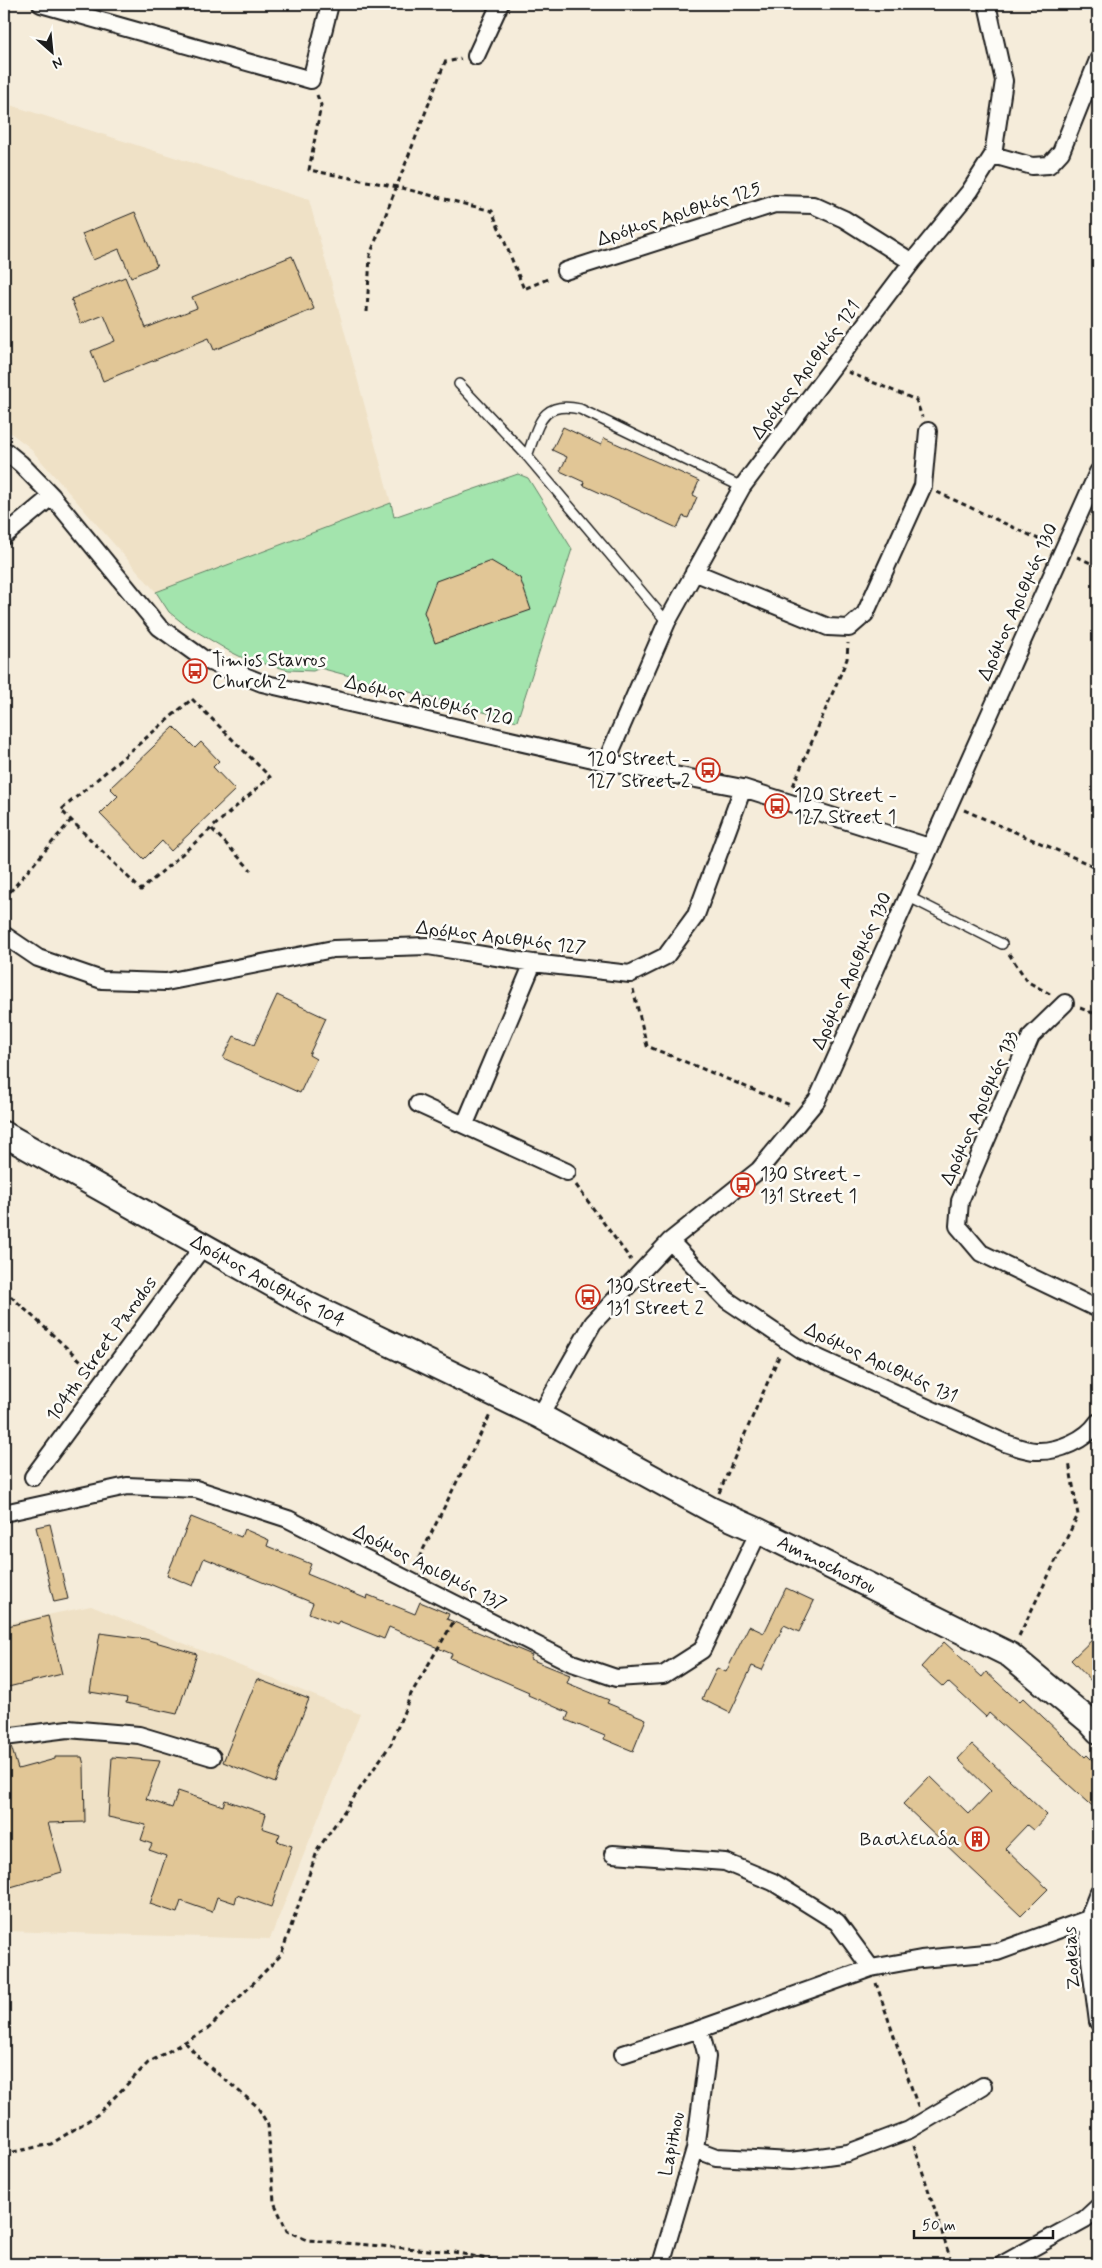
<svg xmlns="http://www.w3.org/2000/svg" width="1102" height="2268" font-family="Mynerve,sans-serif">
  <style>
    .built { fill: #efe1c6 }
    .green { fill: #a3e4ad; stroke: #608064 }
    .building { fill: #e1c696; stroke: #1c1c1c }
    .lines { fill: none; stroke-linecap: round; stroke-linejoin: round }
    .lane-casing { stroke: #1c1c1c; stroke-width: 12 }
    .street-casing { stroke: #1c1c1c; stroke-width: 20 }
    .secondary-casing { stroke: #1c1c1c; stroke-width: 28 }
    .path { stroke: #1c1c1c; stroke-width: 3; stroke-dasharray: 5 4; stroke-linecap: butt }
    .lane { stroke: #fdfcf7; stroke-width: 9 }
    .street { stroke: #fdfcf7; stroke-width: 16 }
    .secondary { stroke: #fdfcf7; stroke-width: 24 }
    .labels { text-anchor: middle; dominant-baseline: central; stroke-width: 5; stroke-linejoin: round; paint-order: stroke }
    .street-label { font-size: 19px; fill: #1c1c1c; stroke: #fdfcf7 }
    .poi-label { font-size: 19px; fill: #1c1c1c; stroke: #fdfcf7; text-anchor: start }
  </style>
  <rect width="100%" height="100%" fill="#f5ecda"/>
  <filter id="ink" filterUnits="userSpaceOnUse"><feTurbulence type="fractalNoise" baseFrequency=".02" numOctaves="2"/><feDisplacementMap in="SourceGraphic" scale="10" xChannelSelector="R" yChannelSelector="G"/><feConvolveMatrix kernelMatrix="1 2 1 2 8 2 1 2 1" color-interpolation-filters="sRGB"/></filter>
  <g filter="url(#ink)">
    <path class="built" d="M 4,103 L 309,200 L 391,503 L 156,592 L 28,446 L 4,428 Z
      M 91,1606 L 360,1714 L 270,1939 L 4,1931 L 4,1624 Z"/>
    <path class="green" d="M 518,474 L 528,478 L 572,549 L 517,721 L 320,668 L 313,671 L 289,670 L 245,659 L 229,651 L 184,624 L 169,612 L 156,592 L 391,503 L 394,517 Z"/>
    <path class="building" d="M 135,212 L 157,266 L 131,277 L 119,249 L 93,260 L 82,234 Z
      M 292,256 L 314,309 L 214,350 L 209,338 L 103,381 L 91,351 L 115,341 L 104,315 L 81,324 L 71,299 L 125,277 L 146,328 L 197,308 L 192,297 Z
      M 563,427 L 601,445 L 604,438 L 699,481 L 693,495 L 697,497 L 688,518 L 683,516 L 677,528 L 583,485 L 584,482 L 560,471 L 567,457 L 552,450 Z
      M 491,561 L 520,578 L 531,610 L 435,643 L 424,612 L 436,581 Z
      M 174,727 L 195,748 L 201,742 L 219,761 L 213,767 L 235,790 L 171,851 L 162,841 L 144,859 L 100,814 L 118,796 L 110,788 Z
      M 277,995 L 326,1018 L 309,1055 L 316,1059 L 300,1093 L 223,1058 L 234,1036 L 254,1045 Z
      M 191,1517 L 241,1537 L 244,1529 L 269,1540 L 267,1546 L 311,1564 L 307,1574 L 367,1599 L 368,1595 L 415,1614 L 420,1602 L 449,1614 L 447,1619 L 532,1655 L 530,1659 L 570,1675 L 567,1683 L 609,1700 L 607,1703 L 646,1719 L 633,1751 L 604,1739 L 605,1736 L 566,1720 L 569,1713 L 528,1695 L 529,1692 L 450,1658 L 452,1654 L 389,1627 L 384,1639 L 339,1621 L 337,1624 L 309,1613 L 313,1603 L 204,1558 L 193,1586 L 167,1575 Z
      M 50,1524 L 68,1599 L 54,1602 L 36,1527 Z
      M 786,1588 L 814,1601 L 799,1632 L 784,1625 L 762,1670 L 752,1666 L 730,1713 L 702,1699 L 717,1668 L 726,1672 L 749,1626 L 764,1633 Z
      M 48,1616 L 62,1674 L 4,1688 L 4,1627 Z
      M 100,1633 L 145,1639 L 197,1654 L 177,1714 L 126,1703 L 127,1698 L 90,1692 Z
      M 1098,1634 L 1098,1688 L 1071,1660 Z
      M 944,1642 L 982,1677 L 986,1672 L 1019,1702 L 1023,1698 L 1085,1757 L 1087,1755 L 1098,1766 L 1098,1811 L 989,1713 L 986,1717 L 948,1682 L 943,1687 L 921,1667 Z
      M 257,1679 L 309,1699 L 275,1783 L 223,1762 Z
      M 972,1744 L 1047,1815 L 1033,1830 L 1027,1825 L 1005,1848 L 1048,1889 L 1021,1916 L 903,1804 L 930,1776 L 969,1814 L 991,1791 L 958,1759 Z
      M 11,1746 L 18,1769 L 55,1759 L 55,1757 L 82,1757 L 84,1765 L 85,1822 L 48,1823 L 62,1872 L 4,1889 L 4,1747 Z
      M 112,1757 L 160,1761 L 146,1799 L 172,1808 L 178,1791 L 223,1806 L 225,1800 L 266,1814 L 262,1828 L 280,1834 L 277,1841 L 292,1846 L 271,1907 L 237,1895 L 235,1903 L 217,1897 L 212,1912 L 181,1901 L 177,1913 L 150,1904 L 166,1856 L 149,1850 L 152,1844 L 141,1840 L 146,1825 L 108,1817 Z"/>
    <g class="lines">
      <g class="lane-casing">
        <path id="lane" d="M 459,384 L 527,456 L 667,622
          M 527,456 C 539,425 540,400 580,409 L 742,487
          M 907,896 L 1002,944"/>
      </g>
      <g class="street-casing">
        <path id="street" d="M 41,4 L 311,80 L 330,4
          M 476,56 L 500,4
          M 993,155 L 1032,166 L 1049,165 L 1061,152 L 1098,60
          M 565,271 L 775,204 L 813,205 L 844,219 L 912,262
          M 4,450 L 21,464 L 52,496 L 159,627 L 205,660 L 262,683 L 606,762 L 743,788 L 929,847
          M 4,536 L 52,496
          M 694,572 L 828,627 L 849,628 L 865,614 L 923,486 L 928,431
          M 606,762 L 667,622 L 742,487 L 912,262 L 970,191 L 993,155 L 1004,81 L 987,4
          M 4,935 L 38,958 L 102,980 L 166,982 L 333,949 L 428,946 L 533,963 L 630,974 L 666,956 L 696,915 L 743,788
          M 1065,1003 L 1031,1036 L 960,1201 L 958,1226 L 981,1253 L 1098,1309
          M 418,1104 L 567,1172
          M 465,1124 L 533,963
          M 670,1241 L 727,1300 L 801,1350 L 1005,1443 C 1015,1446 1026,1451 1036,1451 C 1058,1452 1086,1440 1098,1422
          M 540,1416 L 593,1323 L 670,1241 L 759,1170 L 817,1100 L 1098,472
          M 33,1477 L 204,1245
          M 4,1513 L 127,1486 L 196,1489 L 288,1519 L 572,1663 L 616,1678 L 663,1675 L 702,1650 L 759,1531
          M 4,1737 L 68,1729 L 139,1735 L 212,1757
          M 613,1854 L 725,1862 L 773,1882 L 837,1922 L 871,1968
          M 1098,1893 L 1088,1919 L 1090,1960 L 1098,2022
          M 623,2054 L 700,2029 L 871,1968 L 921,1959 L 997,1952 L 1088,1919
          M 695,2149 L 716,2157 L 791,2161 L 848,2153 L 909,2130 L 983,2086
          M 661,2264 L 695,2149 L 707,2057 L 700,2029
          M 1003,2264 L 1085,2219 L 1098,2207"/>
      </g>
      <g class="secondary-casing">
        <g id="secondary">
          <path id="s1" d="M 4,1134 L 309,1305 L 540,1416 L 712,1510 L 759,1531 L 1010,1655 L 1089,1721 L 1098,1731"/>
        </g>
      </g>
      <path class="path" d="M 317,95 L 321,105 L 309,170 L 398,187 L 492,211 L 524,289 L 550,278
        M 367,312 L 370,255 L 445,62 L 461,59
        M 848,372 L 916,400 L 922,417
        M 937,492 L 1049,544
        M 1077,557 L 1098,566
        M 192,699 L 270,777 L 141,890 L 61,810 Z
        M 793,786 L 847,659 L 848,643
        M 964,810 L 1098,868
        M 212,829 L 251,870
        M 4,899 L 72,819
        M 1009,954 L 1028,982 L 1050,994
        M 633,989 L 647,1046 L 790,1105
        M 1080,1008 L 1098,1015
        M 576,1185 L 631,1260
        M 4,1290 L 92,1371
        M 719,1493 L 780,1354
        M 415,1566 L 490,1415
        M 1019,1636 L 1078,1515 L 1069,1462
        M 876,1983 L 918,2107
        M 185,2042 L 201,2060 L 257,2106 L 268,2125 L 274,2202 L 287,2231 L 307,2240 L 454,2252 L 510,2264
        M 914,2145 L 952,2264
        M 4,2154 L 51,2144 L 97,2115 L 148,2063 L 209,2028 L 281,1955 L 318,1849 L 391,1744 L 411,1694 L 454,1621"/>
      <use href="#lane" class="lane"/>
      <use href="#street" class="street"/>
      <use href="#secondary" class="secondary"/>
    </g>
  </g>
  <defs>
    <g id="bus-ring" transform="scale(1.25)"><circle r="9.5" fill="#fdfcf7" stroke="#c8321e" stroke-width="1.5"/><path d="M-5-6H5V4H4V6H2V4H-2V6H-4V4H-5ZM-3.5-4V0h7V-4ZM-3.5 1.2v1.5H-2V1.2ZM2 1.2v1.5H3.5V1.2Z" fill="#c8321e"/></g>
    <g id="building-ring" transform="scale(1.25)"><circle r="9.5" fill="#fdfcf7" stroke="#c8321e" stroke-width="1.5"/><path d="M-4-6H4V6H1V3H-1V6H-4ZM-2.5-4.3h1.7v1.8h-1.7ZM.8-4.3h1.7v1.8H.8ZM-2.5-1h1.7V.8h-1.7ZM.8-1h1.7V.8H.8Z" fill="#c8321e"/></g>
  </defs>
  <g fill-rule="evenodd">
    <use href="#bus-ring" x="195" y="671"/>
    <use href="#bus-ring" x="708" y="770"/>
    <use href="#bus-ring" x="777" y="806"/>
    <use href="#bus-ring" x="743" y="1185"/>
    <use href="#bus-ring" x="588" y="1297"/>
    <use href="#building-ring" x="977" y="1839"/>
  </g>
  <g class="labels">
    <g class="street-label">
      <text transform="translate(679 214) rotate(-18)">Δρόμος Αριθμός 125</text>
      <text transform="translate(806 370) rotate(-53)">Δρόμος Αριθμός 121</text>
      <text transform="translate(1018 602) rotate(-66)">Δρόμος Αριθμός 130</text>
      <text transform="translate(429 701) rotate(13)">Δρόμος Αριθμός 120</text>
      <text transform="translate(501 938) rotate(7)">Δρόμος Αριθμός 127</text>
      <text transform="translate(852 971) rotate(-66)">Δρόμος Αριθμός 130</text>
      <text transform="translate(980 1108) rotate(-66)">Δρόμος Αριθμός 133</text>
      <text stroke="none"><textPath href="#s1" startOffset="302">Δρόμος Αριθμός 104</textPath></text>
      <text transform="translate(102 1349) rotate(-54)">104th Street Parodos</text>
      <text transform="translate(881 1363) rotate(25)">Δρόμος Αριθμός 131</text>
      <text stroke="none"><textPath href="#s1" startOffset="929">Ammochostou</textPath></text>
      <text transform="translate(430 1568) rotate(27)">Δρόμος Αριθμός 137</text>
      <text transform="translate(1072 1958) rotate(-94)">Zodeias</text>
      <text transform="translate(672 2144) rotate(-78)">Lapithou</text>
    </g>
    <g class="poi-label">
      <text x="212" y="660">Timios Stavros<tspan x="212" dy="22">Church 2</tspan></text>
      <text x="690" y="759" text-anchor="end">120 Street -<tspan x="690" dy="22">127 Street 2</tspan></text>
      <text x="794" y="795">120 Street -<tspan x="794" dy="22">127 Street 1</tspan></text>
      <text x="760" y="1174">130 Street -<tspan x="760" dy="22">131 Street 1</tspan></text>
      <text x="606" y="1286">130 Street -<tspan x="606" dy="22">131 Street 2</tspan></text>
      <text x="960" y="1839" text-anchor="end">Βασιλειαδα</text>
    </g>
  </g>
  <rect width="1102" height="2268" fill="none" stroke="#fdfcf7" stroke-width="20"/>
  <rect x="10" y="10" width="1082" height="2248" fill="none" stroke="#1c1c1c" stroke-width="2" filter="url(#ink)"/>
  <g transform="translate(52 52) rotate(153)" stroke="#fdfcf7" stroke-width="4" paint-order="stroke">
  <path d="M0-4L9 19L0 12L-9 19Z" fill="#1c1c1c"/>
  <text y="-8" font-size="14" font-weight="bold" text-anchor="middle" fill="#1c1c1c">N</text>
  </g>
  <path d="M914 2230v8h139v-8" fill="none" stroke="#1c1c1c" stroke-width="2.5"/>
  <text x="922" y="2230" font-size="15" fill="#1c1c1c" stroke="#fdfcf7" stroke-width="4" paint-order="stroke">50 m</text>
</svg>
